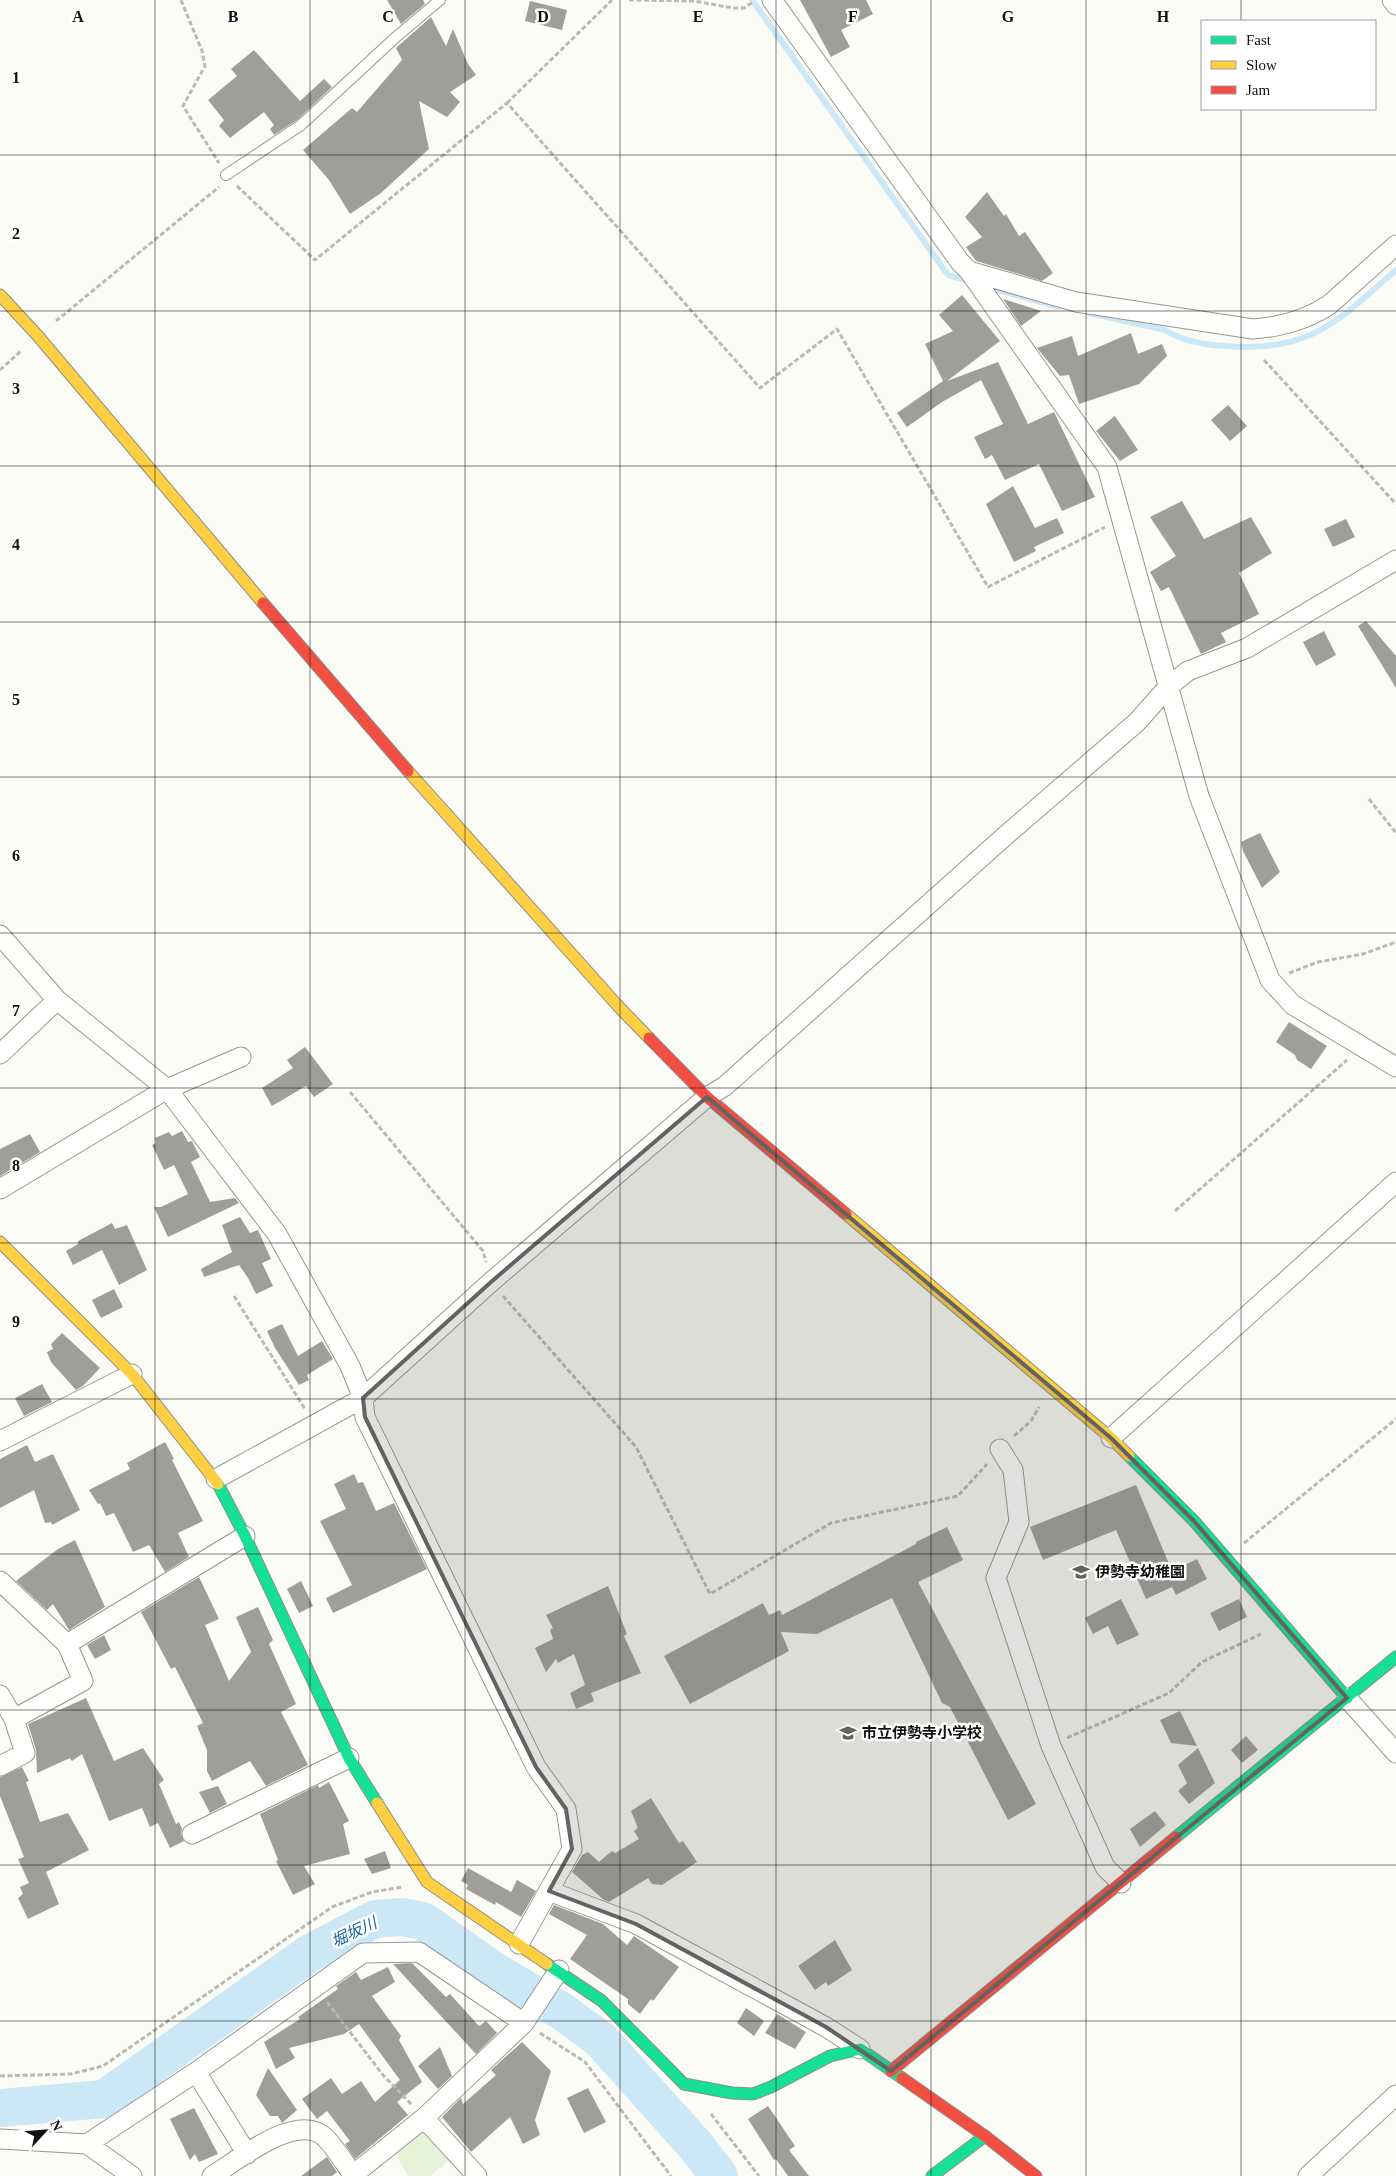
<svg xmlns="http://www.w3.org/2000/svg" width="1396" height="2176" font-family="'Times New Roman','Noto Sans JP',serif">
  <style>
    .green { fill: #e6f2d7 }
    .lines { fill: none; stroke-linecap: round; stroke-linejoin: round }
    .stream { stroke: #cce8f6; stroke-width: 6 }
    .river { stroke: #cce8f6; stroke-width: 38 }
    .building { fill: #a09e9b }
    .lane-casing { stroke: #969694; stroke-width: 12 }
    .street-casing { stroke: #969694; stroke-width: 21 }
    .fast-casing { stroke: #8d8d8b; stroke-width: 13 }
    .slow-casing { stroke: #8d8d8b; stroke-width: 13 }
    .jam-casing { stroke: #8d8d8b; stroke-width: 13 }
    .path { stroke: #b9b9b8; stroke-width: 3; stroke-dasharray: 5 2.5; stroke-linecap: butt }
    .lane { stroke: #fffffe; stroke-width: 10 }
    .street { stroke: #fffffe; stroke-width: 19 }
    .fast { stroke: #16e098; stroke-width: 11 }
    .slow { stroke: #ffcf43; stroke-width: 11 }
    .jam { stroke: #f24e42; stroke-width: 11 }
    .marked { fill: #636361; fill-opacity: 0.2; stroke: #636361; stroke-width: 4; stroke-linejoin: round }
    .grid { fill: none; stroke: #101010; stroke-width: 1; stroke-opacity: 0.55 }
    .labels { text-anchor: middle; dominant-baseline: central; stroke-width: 5; stroke-linejoin: round; paint-order: stroke }
    .poi-label { font-size: 15px; font-weight: bold; fill: #101010; stroke: #fff; text-anchor: start }
    .water-label { font-size: 16px; font-style: italic; fill: #1866a4; stroke: #fff }
    .grid-label { font-size: 16px; text-anchor: middle; font-weight: bold; fill: #101010; stroke: #fff; stroke-width: 5; stroke-linejoin: round; paint-order: stroke }
  </style>
  <rect width="100%" height="100%" fill="#fcfcf7"/>
  <path class="green" d="M 424,2118 L 457,2154 L 430,2176 L 408,2176 L 391,2145 Z"/>
  <g class="lines">
    <path class="stream" d="M 752,0 L 948,275 L 973,283
      M 987,287 L 1059,307
      M 1089,313 L 1165,330 C 1182,341 1206,345 1226,346 C 1310,353 1338,321 1396,270"/>
    <path class="river" d="M 0,2108 L 104,2099 L 310,1953 L 375,1919 L 402,1917 L 423,1921 L 496,1972 L 563,2012 L 600,2039 L 695,2145 L 719,2176"/>
  </g>
  <path class="building" d="M 387,0 L 423,0 L 425,4 L 401,24 Z
    M 800,0 L 866,0 L 873,14 L 841,30 L 850,47 L 831,57 Z
    M 530,1 L 567,10 L 562,30 L 525,21 Z
    M 431,17 L 446,46 L 453,29 L 468,64 L 476,75 L 450,92 L 460,102 L 447,117 L 419,101 L 429,149 L 381,193 L 350,214 L 329,180 L 303,150 L 352,108 L 357,112 L 402,60 L 396,48 Z
    M 254,50 L 300,101 L 324,79 L 332,87 L 297,120 L 274,135 L 270,129 L 274,125 L 264,112 L 230,138 L 219,126 L 224,120 L 208,100 L 237,76 L 231,69 Z
    M 987,192 L 1004,216 L 1006,214 L 1019,236 L 1025,232 L 1053,273 L 1042,281 L 976,261 L 966,247 L 982,237 L 965,217 Z
    M 962,295 L 1000,341 L 947,381 L 998,362 L 1028,424 L 1054,412 L 1095,497 L 1062,511 L 1039,464 L 1005,480 L 992,455 L 985,459 L 974,437 L 1003,424 L 981,380 L 942,402 L 907,427 L 897,413 L 943,381 L 925,344 L 953,331 L 939,315 Z
    M 1003,299 L 1041,311 L 1021,326 Z
    M 1131,333 L 1138,354 L 1162,344 L 1167,356 L 1139,384 L 1079,404 L 1069,375 L 1060,376 L 1037,348 L 1072,336 L 1078,356 Z
    M 1228,405 L 1247,426 L 1230,441 L 1211,420 Z
    M 1115,416 L 1138,450 L 1120,461 L 1096,431 Z
    M 1013,486 L 1035,528 L 1057,518 L 1064,533 L 1034,547 L 1036,551 L 1014,562 L 986,504 Z
    M 1182,501 L 1204,539 L 1251,517 L 1272,553 L 1239,573 L 1259,614 L 1221,633 L 1226,642 L 1201,654 L 1169,587 L 1161,591 L 1150,572 L 1176,556 L 1150,517 Z
    M 1346,519 L 1355,537 L 1333,547 L 1324,529 Z
    M 1366,621 L 1396,656 L 1396,688 L 1358,626 Z
    M 1324,631 L 1336,655 L 1316,666 L 1303,642 Z
    M 1260,833 L 1280,872 L 1262,888 L 1243,851 L 1241,842 Z
    M 1289,1022 L 1327,1046 L 1311,1069 L 1297,1060 L 1295,1055 L 1276,1042 Z
    M 305,1047 L 333,1084 L 314,1097 L 306,1086 L 272,1106 L 262,1088 L 293,1068 L 287,1060 Z
    M 182,1131 L 188,1142 L 192,1141 L 200,1157 L 191,1162 L 210,1202 L 235,1198 L 239,1203 L 168,1237 L 154,1207 L 161,1207 L 188,1194 L 174,1165 L 164,1170 L 152,1145 L 156,1143 L 155,1138 L 169,1132 L 172,1136 Z
    M 30,1134 L 40,1152 L 0,1176 L 0,1149 Z
    M 240,1217 L 250,1233 L 258,1230 L 271,1259 L 262,1263 L 273,1286 L 256,1294 L 248,1278 L 239,1265 L 204,1277 L 201,1269 L 232,1252 L 222,1225 Z
    M 112,1223 L 115,1229 L 127,1225 L 147,1270 L 119,1285 L 102,1250 L 73,1265 L 66,1251 L 78,1244 L 78,1241 Z
    M 114,1289 L 123,1307 L 101,1318 L 92,1300 Z
    M 282,1324 L 298,1356 L 322,1341 L 333,1359 L 307,1375 L 309,1380 L 299,1385 L 275,1348 L 267,1331 Z
    M 62,1333 L 100,1368 L 83,1386 L 76,1390 L 51,1362 L 47,1352 L 53,1349 L 51,1344 Z
    M 42,1384 L 52,1402 L 24,1416 L 15,1398 Z
    M 165,1442 L 174,1459 L 172,1460 L 203,1521 L 178,1533 L 189,1557 L 165,1572 L 149,1545 L 133,1552 L 114,1513 L 106,1516 L 100,1503 L 98,1504 L 89,1490 L 130,1469 L 127,1463 Z
    M 27,1445 L 35,1462 L 53,1454 L 80,1510 L 52,1525 L 51,1522 L 45,1523 L 34,1490 L 0,1508 L 0,1459 Z
    M 354,1474 L 358,1483 L 363,1482 L 376,1511 L 394,1503 L 427,1569 L 333,1613 L 326,1598 L 352,1585 L 320,1521 L 346,1509 L 334,1484 Z
    M 1136,1485 L 1172,1571 L 1197,1559 L 1207,1579 L 1176,1595 L 1172,1587 L 1146,1599 L 1116,1530 L 1043,1560 L 1030,1527 Z
    M 947,1527 L 963,1560 L 918,1582 L 1036,1804 L 1008,1820 L 950,1707 L 942,1703 L 892,1598 L 817,1634 L 781,1632 L 789,1651 L 690,1704 L 664,1656 L 763,1603 L 769,1615 L 780,1610 L 782,1615 L 916,1544 L 916,1542 Z
    M 75,1540 L 105,1607 L 69,1630 L 53,1604 L 47,1610 L 16,1581 L 58,1549 Z
    M 199,1577 L 219,1619 L 205,1625 L 229,1681 L 251,1652 L 236,1617 L 258,1607 L 273,1640 L 269,1644 L 296,1704 L 281,1712 L 308,1765 L 266,1786 L 250,1761 L 212,1781 L 207,1771 L 207,1750 L 197,1726 L 203,1723 L 175,1667 L 171,1669 L 141,1612 Z
    M 301,1581 L 313,1606 L 299,1613 L 287,1589 Z
    M 608,1586 L 627,1634 L 624,1636 L 641,1673 L 591,1693 L 594,1701 L 576,1709 L 570,1693 L 585,1685 L 574,1654 L 558,1663 L 556,1659 L 546,1672 L 535,1648 L 553,1639 L 550,1630 L 553,1628 L 546,1615 Z
    M 1121,1599 L 1139,1635 L 1117,1645 L 1108,1626 L 1093,1634 L 1085,1618 Z
    M 1239,1599 L 1247,1617 L 1219,1631 L 1210,1613 Z
    M 104,1635 L 111,1650 L 95,1659 L 87,1645 Z
    M 86,1698 L 114,1761 L 143,1748 L 164,1780 L 159,1784 L 176,1824 L 179,1822 L 182,1829 L 181,1834 L 184,1841 L 170,1848 L 158,1823 L 150,1827 L 142,1808 L 109,1821 L 82,1754 L 72,1761 L 70,1758 L 37,1773 L 36,1750 L 28,1724 Z
    M 1180,1711 L 1197,1746 L 1171,1743 L 1160,1720 Z
    M 1246,1736 L 1258,1750 L 1242,1763 L 1231,1750 Z
    M 1198,1748 L 1215,1783 L 1189,1804 L 1178,1791 L 1187,1783 L 1178,1765 Z
    M 22,1767 L 29,1781 L 26,1782 L 40,1822 L 68,1813 L 89,1850 L 46,1872 L 59,1904 L 28,1919 L 18,1898 L 23,1894 L 20,1887 L 29,1883 L 18,1859 L 24,1857 L 0,1796 L 0,1777 Z
    M 329,1782 L 349,1821 L 343,1824 L 350,1854 L 304,1866 L 315,1884 L 293,1895 L 276,1861 L 278,1860 L 260,1814 L 318,1785 L 319,1788 Z
    M 218,1786 L 227,1804 L 210,1813 L 199,1792 Z
    M 651,1798 L 679,1843 L 683,1841 L 697,1862 L 662,1885 L 652,1884 L 648,1878 L 609,1902 L 604,1900 L 572,1872 L 582,1855 L 588,1852 L 599,1862 L 612,1851 L 615,1853 L 639,1839 L 634,1831 L 638,1828 L 631,1811 Z
    M 1155,1811 L 1166,1825 L 1140,1847 L 1130,1829 Z
    M 385,1851 L 391,1868 L 372,1874 L 364,1859 Z
    M 468,1868 L 511,1892 L 517,1880 L 536,1891 L 521,1917 L 496,1902 L 495,1905 L 466,1889 L 468,1885 L 461,1881 Z
    M 554,1905 L 603,1924 L 627,1945 L 634,1936 L 679,1967 L 653,2001 L 651,1999 L 640,2014 L 628,2004 L 628,1999 L 570,1959 L 587,1935 L 549,1914 Z
    M 835,1940 L 852,1970 L 828,1986 L 826,1982 L 815,1990 L 798,1966 Z
    M 412,1963 L 446,1997 L 450,1994 L 479,2026 L 486,2021 L 497,2033 L 476,2054 L 393,1964 Z
    M 388,1967 L 395,1982 L 372,1996 L 401,2036 L 399,2040 L 422,2082 L 397,2102 L 408,2115 L 355,2159 L 345,2144 L 350,2141 L 327,2111 L 317,2119 L 302,2099 L 331,2078 L 342,2094 L 361,2081 L 375,2102 L 400,2080 L 359,2024 L 344,2034 L 289,2048 L 295,2058 L 276,2069 L 264,2042 L 300,2019 L 298,2017 L 338,1989 L 336,1986 L 356,1972 L 361,1980 Z
    M 746,2008 L 764,2021 L 754,2036 L 737,2023 Z
    M 777,2014 L 806,2032 L 795,2049 L 765,2033 Z
    M 522,2042 L 551,2071 L 535,2120 L 540,2135 L 523,2144 L 510,2117 L 471,2152 L 442,2117 L 461,2098 L 463,2104 L 496,2075 L 491,2070 Z
    M 440,2047 L 452,2076 L 438,2089 L 418,2066 Z
    M 268,2068 L 297,2110 L 282,2123 L 278,2116 L 270,2116 L 256,2095 Z
    M 588,2088 L 606,2122 L 584,2133 L 567,2098 Z
    M 768,2106 L 795,2146 L 789,2150 L 809,2176 L 788,2176 L 776,2159 L 774,2160 L 748,2119 Z
    M 194,2108 L 218,2154 L 199,2162 L 195,2154 L 190,2160 L 170,2119 Z
    M 327,2157 L 337,2172 L 332,2176 L 301,2176 Z"/>
  <g class="lines">
    <g class="lane-casing">
      <path id="lane" d="M 226,175 L 301,125 L 396,37 L 440,0"/>
    </g>
    <g class="street-casing">
      <path id="street" d="M 772,0 L 960,262 L 969,271 L 1107,467 L 1199,796 L 1270,980 L 1293,1005 L 1396,1067
        M 1392,0 L 1396,5
        M 969,271 L 1076,302 L 1253,329 C 1281,327 1306,320 1329,305 L 1396,245
        M 0,935 L 57,1000 L 167,1089 L 277,1234 L 350,1366 L 363,1398 L 365,1417 L 536,1767 L 566,1809 L 572,1849 L 519,1944
        M 0,1054 L 57,1000
        M 0,1189 L 167,1089 L 241,1057
        M 1111,1438 L 1396,1182
        M 0,1441 L 132,1374
        M 1000,1449 L 1013,1470 L 1019,1522 L 996,1578 L 1051,1746 L 1105,1867 L 1121,1883
        M 216,1479 L 363,1398 L 491,1282 L 707,1097 L 725,1086 L 1005,836 L 1137,722 L 1169,686 L 1188,671 L 1247,648 L 1396,560
        M 0,1581 L 67,1644
        M 0,1695 L 14,1719 L 25,1753 L 0,1766
        M 1347,1698 L 1396,1753
        M 14,1719 L 83,1681 L 67,1644 L 245,1536
        M 192,1834 L 349,1758
        M 549,1891 L 636,1924 L 826,2027 L 860,2049
        M 196,2072 L 247,2154
        M 424,2118 L 477,2176
        M 0,2139 L 87,2144 L 132,2176
        M 87,2144 L 196,2072 L 363,1953 L 419,1952 L 524,2023
        M 212,2176 C 237,2161 293,2114 322,2135 C 331,2141 346,2165 353,2175 L 424,2118 L 524,2023 L 559,1970
        M 1308,2176 L 1396,2095"/>
    </g>
    <g class="fast-casing">
      <path id="fast" d="M 1129,1456 L 1194,1521 L 1347,1698
        M 218,1484 L 245,1536 L 349,1758 L 377,1803
        M 1176,1837 L 1396,1657
        M 547,1964 L 602,2001 L 684,2084 L 732,2093 L 753,2094 L 771,2087 L 830,2056 L 860,2049 L 902,2078
        M 932,2176 L 985,2136"/>
    </g>
    <g class="slow-casing">
      <path id="slow" d="M 0,295 L 38,336 L 263,603
        M 408,771 L 619,1007 L 649,1038
        M 846,1214 L 1111,1438 L 1129,1456
        M 0,1242 L 132,1374 L 218,1484
        M 377,1803 L 427,1882 L 547,1964"/>
    </g>
    <g class="jam-casing">
      <path id="jam" d="M 263,603 L 408,771
        M 649,1038 L 707,1097 L 846,1214
        M 891,2071 L 1176,1837
        M 902,2078 L 985,2136 L 1036,2176"/>
    </g>
    <path class="path" d="M 181,0 L 202,51 L 205,66 L 183,106 L 219,163
      M 629,0 L 694,1 L 733,8 L 744,8 L 753,2
      M 507,103 L 612,0
      M 237,186 L 315,260 L 507,103 L 760,388 L 837,329 L 988,587 L 1105,527
      M 56,321 L 219,187
      M 1264,360 L 1396,504
      M 0,370 L 21,351
      M 1369,799 L 1396,833
      M 1289,973 L 1318,962 L 1363,954 L 1396,942
      M 350,1092 L 483,1251 L 486,1262
      M 1175,1211 L 1347,1060
      M 234,1296 L 305,1409
      M 503,1296 L 636,1447 L 710,1594 L 831,1523 L 958,1496 L 987,1464
      M 1014,1436 L 1031,1421 L 1039,1407
      M 1244,1543 L 1396,1419
      M 1067,1738 L 1169,1693 L 1202,1662 L 1261,1634
      M 327,2002 L 383,2075 L 412,2105
      M 540,2033 L 585,2062 L 671,2176
      M 0,2076 L 71,2074 L 103,2066 L 332,1907 L 372,1892 L 402,1887
      M 711,2114 L 759,2176"/>
    <use href="#lane" class="lane"/>
    <use href="#street" class="street"/>
    <use href="#fast" class="fast"/>
    <use href="#slow" class="slow"/>
    <use href="#jam" class="jam"/>
  </g>
  <path class="marked" d="M 707,1097 L 1111,1438 L 1194,1521 L 1347,1698 L 891,2071 L 826,2027 L 636,1924 L 549,1891 L 572,1849 L 566,1809 L 536,1767 L 365,1417 L 363,1398 L 491,1282 Z"/>
  <path class="grid" d="M 155,0 L 155,2176M 310,0 L 310,2176M 465,0 L 465,2176M 620,0 L 620,2176M 776,0 L 776,2176M 931,0 L 931,2176M 1086,0 L 1086,2176M 1241,0 L 1241,21M 1241,109 L 1241,2176M 0,155 L 1396,155M 0,311 L 1396,311M 0,466 L 1396,466M 0,622 L 1396,622M 0,777 L 1396,777M 0,933 L 1396,933M 0,1088 L 1396,1088M 0,1243 L 1396,1243M 0,1399 L 1396,1399M 0,1554 L 1396,1554M 0,1710 L 1396,1710M 0,1865 L 1396,1865M 0,2021 L 1396,2021"/>
  <defs>
    <g id="school-bare" transform="scale(1.35)"><path d="M0-5L7-2L0 1L-7-2ZM-4 1L0 2.5L4 1V4Q0 6-4 4Z" fill="#636361" stroke="#fff" stroke-width="2.5" paint-order="stroke"/></g>
  </defs>
  <g fill-rule="evenodd">
    <use href="#school-bare" x="1081" y="1572"/>
    <use href="#school-bare" x="848" y="1733"/>
  </g>
  <g class="labels">
    <g class="poi-label">
      <text x="1095" y="1572">伊勢寺幼稚園</text>
      <text x="862" y="1733">市立伊勢寺小学校</text>
    </g>
    <g class="water-label">
      <text transform="translate(354 1932) rotate(-25)">堀坂川</text>
    </g>
  </g>
  <g class="grid-label">
    <text x="78" y="22">A</text>
    <text x="233" y="22">B</text>
    <text x="388" y="22">C</text>
    <text x="543" y="22">D</text>
    <text x="698" y="22">E</text>
    <text x="853" y="22">F</text>
    <text x="1008" y="22">G</text>
    <text x="1163" y="22">H</text>
    <text x="16" y="83">1</text>
    <text x="16" y="239">2</text>
    <text x="16" y="394">3</text>
    <text x="16" y="550">4</text>
    <text x="16" y="705">5</text>
    <text x="16" y="861">6</text>
    <text x="16" y="1016">7</text>
    <text x="16" y="1171">8</text>
    <text x="16" y="1327">9</text>
  </g>
  <rect x="1201" y="20" width="175" height="90" fill="#ffffff" stroke="#9f9f9f"/>
  <rect x="1211" y="36" width="25" height="8" fill="#16e098" stroke="#9f9f9f"/>
  <text x="1246" y="45" font-size="15" fill="#101010">Fast</text>
  <rect x="1211" y="61" width="25" height="8" fill="#ffcf43" stroke="#9f9f9f"/>
  <text x="1246" y="70" font-size="15" fill="#101010">Slow</text>
  <rect x="1211" y="86" width="25" height="8" fill="#f24e42" stroke="#9f9f9f"/>
  <text x="1246" y="95" font-size="15" fill="#101010">Jam</text>
  <g transform="translate(45 2131) rotate(64)" stroke="#ffffff" stroke-width="4" paint-order="stroke">
  <path d="M0-4L9 19L0 12L-9 19Z" fill="#101010"/>
  <text y="-8" font-size="14" font-weight="bold" text-anchor="middle" fill="#101010">N</text>
  </g>
</svg>
